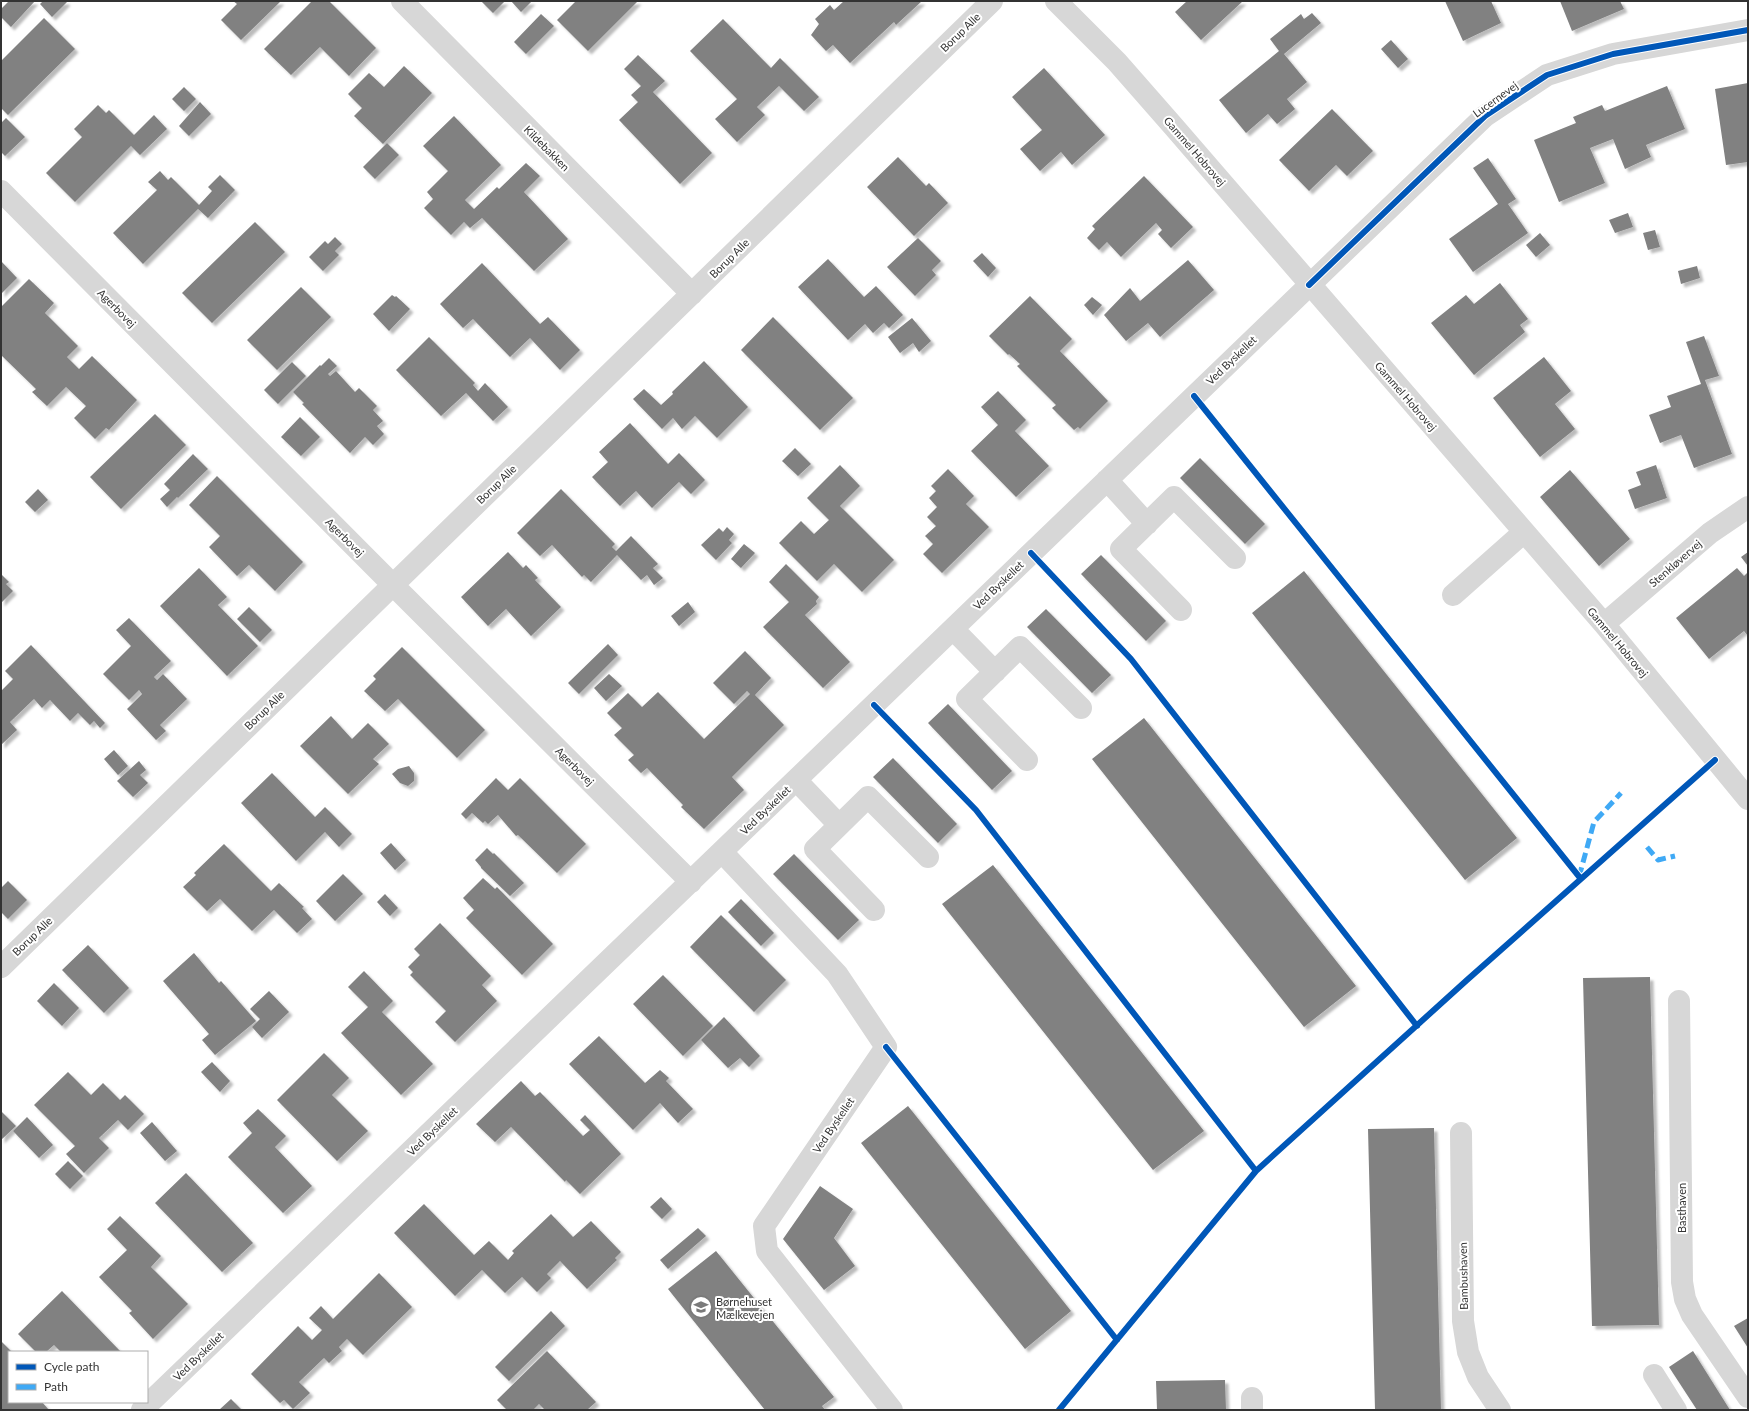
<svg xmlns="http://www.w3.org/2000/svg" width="1749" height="1411" font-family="Lato,sans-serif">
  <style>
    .building { fill: #818181; filter: url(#shadow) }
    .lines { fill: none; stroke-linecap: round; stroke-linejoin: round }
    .minor { stroke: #d7d7d7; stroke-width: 22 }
    .quiet { stroke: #3fa9f5; stroke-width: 5; stroke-dasharray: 10 5; stroke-linecap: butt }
    .cycleway-casing { stroke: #fff; stroke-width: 8 }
    .cycleway { stroke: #0057b8; stroke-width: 6 }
    .labels { text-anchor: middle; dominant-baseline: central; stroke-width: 4; stroke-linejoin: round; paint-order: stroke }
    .street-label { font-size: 11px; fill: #333; stroke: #fff }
    .poi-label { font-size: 11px; fill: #333; stroke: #fff; text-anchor: start }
  </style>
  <defs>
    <filter id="shadow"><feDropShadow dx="3.5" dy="3.5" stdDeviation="1" flood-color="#0004"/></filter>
  </defs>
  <rect width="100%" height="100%" fill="#fff"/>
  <path class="building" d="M 9,1 L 35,1 L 11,27 L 1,17 L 1,9 Z
    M 43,1 L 65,1 L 67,2 L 52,17 L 40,4 Z
    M 233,1 L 281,1 L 241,40 L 221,20 L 237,4 Z
    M 312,1 L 329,1 L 376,48 L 349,76 L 320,47 L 291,75 L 264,49 Z
    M 481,1 L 505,1 L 493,13 Z
    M 511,1 L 532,1 L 521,12 Z
    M 576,1 L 638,1 L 588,51 L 557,20 Z
    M 844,1 L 922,1 L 896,25 L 894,22 L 850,63 L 833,45 L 826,51 L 811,35 L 819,24 L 815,19 L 830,5 L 834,10 Z
    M 1187,1 L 1243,1 L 1201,40 L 1175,12 Z
    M 1445,1 L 1491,1 L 1501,23 L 1463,41 Z
    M 1560,1 L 1620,1 L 1624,9 L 1572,31 Z
    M 1312,13 L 1321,23 L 1284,54 L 1307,82 L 1287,99 L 1295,109 L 1277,124 L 1268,114 L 1246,133 L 1219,100 L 1279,51 L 1270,39 L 1301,14 L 1304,19 Z
    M 541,14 L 554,26 L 526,54 L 514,42 Z
    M 44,18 L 75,49 L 8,115 L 1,108 L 1,61 Z
    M 723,19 L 771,68 L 780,58 L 819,97 L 804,111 L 779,86 L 757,107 L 765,115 L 737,142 L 715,119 L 737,99 L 690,51 Z
    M 1391,40 L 1408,59 L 1398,68 L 1381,49 Z
    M 638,55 L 665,81 L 653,92 L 712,153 L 680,184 L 619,120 L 638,102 L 631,95 L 641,86 L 624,69 Z
    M 404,66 L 432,93 L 383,144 L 354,116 L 362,108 L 348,94 L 369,73 L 384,87 Z
    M 1044,68 L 1105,135 L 1072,165 L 1061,152 L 1040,171 L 1020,149 L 1042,130 L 1012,97 Z
    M 1748,83 L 1748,162 L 1726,165 L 1715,89 Z
    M 1667,86 L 1685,129 L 1646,145 L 1651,157 L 1625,169 L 1613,139 L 1590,148 L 1605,183 L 1559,202 L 1534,140 L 1576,123 L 1573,117 L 1602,105 L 1605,111 Z
    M 184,87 L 196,99 L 184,111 L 172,99 Z
    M 200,102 L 211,114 L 189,136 L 179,126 Z
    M 98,105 L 106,113 L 109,110 L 134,135 L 154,115 L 167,129 L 140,155 L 131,146 L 75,202 L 46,173 L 82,137 L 74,129 Z
    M 1332,109 L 1373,151 L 1347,176 L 1336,165 L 1309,191 L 1279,160 Z
    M 454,116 L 501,165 L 465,200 L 474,209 L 497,187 L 499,189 L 526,163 L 540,176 L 524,192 L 568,239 L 534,271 L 482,218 L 470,228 L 464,222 L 451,235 L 424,208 L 433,199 L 427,192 L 448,171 L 423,146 Z
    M 6,118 L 25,137 L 5,156 L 1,152 L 1,123 Z
    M 387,143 L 399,155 L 375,179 L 363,167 Z
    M 898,157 L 926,186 L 929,183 L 948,203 L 914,236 L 867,187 Z
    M 1488,158 L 1516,199 L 1508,204 L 1528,233 L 1473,272 L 1449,239 L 1498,204 L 1473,168 Z
    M 160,171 L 168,180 L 171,177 L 199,205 L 212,191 L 208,187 L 220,175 L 235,190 L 208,218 L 198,209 L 143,264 L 113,233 L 157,190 L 148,182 Z
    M 1144,176 L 1193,227 L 1171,248 L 1158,234 L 1162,230 L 1156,223 L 1121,257 L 1107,242 L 1099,250 L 1087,238 L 1095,229 L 1092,226 Z
    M 1628,213 L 1633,227 L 1615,233 L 1609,220 Z
    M 255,222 L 285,252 L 212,323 L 182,293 Z
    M 1655,230 L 1660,247 L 1648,250 L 1643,233 Z
    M 1540,233 L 1550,245 L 1536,257 L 1526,245 Z
    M 335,237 L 342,244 L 335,251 L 339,255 L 323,271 L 309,257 L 325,241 L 328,244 Z
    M 918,238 L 941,261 L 932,270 L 936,275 L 915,296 L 887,267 Z
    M 982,253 L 996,268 L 988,277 L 973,261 Z
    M 828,259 L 864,297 L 876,286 L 903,315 L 889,328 L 884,323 L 873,333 L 865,324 L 848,340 L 798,287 Z
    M 1188,260 L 1214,290 L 1160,337 L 1148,323 L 1126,341 L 1104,315 L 1130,288 L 1140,301 Z
    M 1,261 L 17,278 L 1,294 Z
    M 482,263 L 540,324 L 548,317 L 580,350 L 560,370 L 530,338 L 510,357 L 473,319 L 463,328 L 440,304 Z
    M 1697,266 L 1700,278 L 1681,284 L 1678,271 Z
    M 29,279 L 54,303 L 45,313 L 78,346 L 67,357 L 79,369 L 92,356 L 137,400 L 109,430 L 106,428 L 95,439 L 74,418 L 86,406 L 66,387 L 47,406 L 32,392 L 36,389 L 1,355 L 1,307 Z
    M 1500,283 L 1528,319 L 1520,325 L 1525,332 L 1474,375 L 1431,323 L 1466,295 L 1474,304 Z
    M 301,287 L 331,317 L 277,370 L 247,340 Z
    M 392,295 L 395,297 L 396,296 L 410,309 L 389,331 L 373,314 Z
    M 1030,296 L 1072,339 L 1060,351 L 1108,401 L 1080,429 L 1078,427 L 1074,430 L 1052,408 L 1056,405 L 1017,366 L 1020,364 L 1009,354 L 1008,355 L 989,336 Z
    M 1092,297 L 1102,305 L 1093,315 L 1084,305 Z
    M 773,317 L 853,398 L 820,430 L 741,350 Z
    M 912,318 L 931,341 L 919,352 L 913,343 L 900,353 L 888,337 Z
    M 1704,336 L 1719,376 L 1705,380 L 1732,454 L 1694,468 L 1681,435 L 1660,443 L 1649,415 L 1671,407 L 1667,396 L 1701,384 L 1686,342 Z
    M 429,337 L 475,383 L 473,385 L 478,391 L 485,383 L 508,407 L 493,421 L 466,393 L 441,416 L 396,370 Z
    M 1544,357 L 1571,391 L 1555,404 L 1575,429 L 1540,457 L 1493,398 Z
    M 329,358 L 337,366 L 328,374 L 330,376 L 336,371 L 355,392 L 359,388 L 377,406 L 373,410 L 383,421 L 377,426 L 384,434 L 373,445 L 365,437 L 350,453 L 302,404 L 304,403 L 293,392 L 320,365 L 321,366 Z
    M 704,361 L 748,407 L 717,438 L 695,416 L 682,429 L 673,418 L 662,429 L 633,399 L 644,389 L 661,405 L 673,394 L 672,392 Z
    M 292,362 L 306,376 L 278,404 L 264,390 Z
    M 998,391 L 1026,420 L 1015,431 L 1049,466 L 1016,497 L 971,451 L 998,425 L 981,407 Z
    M 155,414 L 186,445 L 121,509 L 90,477 Z
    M 300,417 L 320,437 L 301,456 L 281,437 Z
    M 630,423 L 668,464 L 679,453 L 705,480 L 691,494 L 679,482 L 652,508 L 636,491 L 620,506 L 592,477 L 608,462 L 599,452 Z
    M 795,448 L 811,464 L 798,476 L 782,461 Z
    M 193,454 L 208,469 L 178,498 L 177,497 L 167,507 L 160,499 L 170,490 L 164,484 Z
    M 1200,458 L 1265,524 L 1245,544 L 1180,478 Z
    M 840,465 L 860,486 L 840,506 L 894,560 L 862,592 L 834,564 L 817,581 L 779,543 L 801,521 L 814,534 L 829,520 L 807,498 Z
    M 1656,465 L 1667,498 L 1635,509 L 1628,490 L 1641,485 L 1636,472 Z
    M 948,469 L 974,496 L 966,504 L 989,527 L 942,573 L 923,554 L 933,544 L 925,536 L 936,526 L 927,517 L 937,507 L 929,498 L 936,491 L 931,486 Z
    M 1570,470 L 1630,539 L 1599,566 L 1540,497 Z
    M 217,476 L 303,562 L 275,591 L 249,565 L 237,576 L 209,547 L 220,536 L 189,505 Z
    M 38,489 L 48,500 L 35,512 L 25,502 Z
    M 561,489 L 615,544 L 612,547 L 616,551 L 631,536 L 658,564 L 653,568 L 663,578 L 654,585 L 647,575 L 641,580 L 617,555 L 591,582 L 584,575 L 582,577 L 552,545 L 540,556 L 517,533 Z
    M 727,527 L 734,534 L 729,540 L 732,543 L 716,560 L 701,545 L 719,528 L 723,532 Z
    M 744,544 L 755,553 L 741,568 L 731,559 Z
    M 508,552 L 523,568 L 526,565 L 538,578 L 535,580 L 561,607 L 531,636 L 506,609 L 488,626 L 461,597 Z
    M 1748,552 L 1748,566 L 1741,557 Z
    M 1101,555 L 1166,621 L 1146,641 L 1081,574 Z
    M 786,564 L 819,597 L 816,601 L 817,604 L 805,615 L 850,662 L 823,688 L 763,627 L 789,602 L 769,582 Z
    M 199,568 L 227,597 L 218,605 L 258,646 L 227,676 L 160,606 Z
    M 1737,568 L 1744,576 L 1748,572 L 1748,636 L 1744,631 L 1709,659 L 1676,618 Z
    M 1304,571 L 1517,838 L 1465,880 L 1252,613 Z
    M 1,574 L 9,582 L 6,584 L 13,591 L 1,603 Z
    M 688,602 L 695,612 L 679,626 L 671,616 Z
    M 249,607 L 272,630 L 260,642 L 237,619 Z
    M 1046,609 L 1111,675 L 1092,693 L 1027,627 Z
    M 129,618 L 171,661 L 154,677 L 157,680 L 163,674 L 187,699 L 160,725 L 166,731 L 156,740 L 127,709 L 142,694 L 139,690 L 129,700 L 103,674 L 131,646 L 116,630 Z
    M 608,644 L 618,655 L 579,694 L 568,683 Z
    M 31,645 L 105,723 L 100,728 L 94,721 L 90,725 L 78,713 L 70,721 L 50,700 L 42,708 L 34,699 L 10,722 L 17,730 L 1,745 L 1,691 L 13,679 L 5,671 Z
    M 402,647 L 485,730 L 457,758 L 398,699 L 385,711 L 364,691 L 376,679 L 373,676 Z
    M 745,651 L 771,678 L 755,695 L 784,725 L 732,777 L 744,790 L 704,829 L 681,807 L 683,805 L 647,768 L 641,773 L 628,760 L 634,755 L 614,735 L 622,728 L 607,713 L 628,693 L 642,707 L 658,692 L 704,739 L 750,694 L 747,691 L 734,704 L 713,683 Z
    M 609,674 L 622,686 L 606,701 L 594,688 Z
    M 948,704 L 1012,771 L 992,790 L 928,723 Z
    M 331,716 L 352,739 L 368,723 L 389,744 L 373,759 L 379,764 L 348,794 L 300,746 Z
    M 1144,718 L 1356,986 L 1304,1027 L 1092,759 Z
    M 114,750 L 128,766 L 118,775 L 104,759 Z
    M 893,758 L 957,824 L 938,843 L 873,777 Z
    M 139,761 L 146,770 L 140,775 L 148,783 L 133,797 L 117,781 Z
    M 409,766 L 414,773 L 414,781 L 408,786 L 400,783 L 392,774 L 398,769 Z
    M 272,773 L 315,817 L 325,807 L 352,834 L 339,847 L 325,832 L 296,861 L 241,803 Z
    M 496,778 L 508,790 L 520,778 L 586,844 L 557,873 L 518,835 L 516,836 L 498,815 L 488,824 L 485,821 L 483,823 L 472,813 L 466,819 L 461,814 Z
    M 391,843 L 406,860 L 395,870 L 380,853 Z
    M 224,844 L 271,891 L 279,883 L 304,907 L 302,908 L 312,919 L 297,933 L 274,910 L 252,931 L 220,899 L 207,911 L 183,887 L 196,875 L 194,873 Z
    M 487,848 L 493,854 L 494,853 L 524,883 L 510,896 L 481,868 L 481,867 L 475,860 Z
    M 794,854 L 859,920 L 838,940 L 773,874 Z
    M 993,865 L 1204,1131 L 1153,1170 L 942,904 Z
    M 343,874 L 363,894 L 335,921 L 316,901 Z
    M 483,878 L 495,889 L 497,887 L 553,944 L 522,975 L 466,918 L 474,910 L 463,898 Z
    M 8,881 L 27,900 L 8,919 L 1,912 L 1,888 Z
    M 385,894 L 398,908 L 390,916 L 377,902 Z
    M 741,899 L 774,933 L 761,946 L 728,912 Z
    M 721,915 L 786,980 L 754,1012 L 690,947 Z
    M 440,923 L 491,976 L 482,985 L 497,1001 L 455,1042 L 435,1022 L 446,1011 L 410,975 L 413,972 L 408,967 L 420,955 L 414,949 Z
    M 88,945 L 129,988 L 104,1013 L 62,970 Z
    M 194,953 L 219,983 L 221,981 L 256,1021 L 215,1055 L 202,1040 L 209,1034 L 163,981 Z
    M 364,971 L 393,1001 L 382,1012 L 433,1064 L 401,1095 L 341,1033 L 368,1007 L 348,987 Z
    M 663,975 L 713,1026 L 683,1056 L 633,1004 Z
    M 1650,977 L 1659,1325 L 1592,1326 L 1583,978 Z
    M 54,983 L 79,1008 L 62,1026 L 37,1001 Z
    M 269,991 L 289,1012 L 262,1038 L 252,1027 L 260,1019 L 250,1009 Z
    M 724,1017 L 760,1056 L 749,1067 L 740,1058 L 728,1068 L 701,1040 Z
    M 599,1036 L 645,1083 L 660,1070 L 669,1078 L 666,1081 L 693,1109 L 678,1123 L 660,1103 L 633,1130 L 569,1064 Z
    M 324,1053 L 349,1078 L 332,1095 L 368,1131 L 337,1161 L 277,1100 Z
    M 212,1062 L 230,1081 L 220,1092 L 201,1072 Z
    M 68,1072 L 91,1095 L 103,1083 L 120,1100 L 125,1095 L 144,1114 L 128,1130 L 118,1120 L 99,1138 L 109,1148 L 84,1173 L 66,1154 L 75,1146 L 34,1105 Z
    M 521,1081 L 535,1096 L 540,1092 L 583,1136 L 590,1130 L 580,1120 L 585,1115 L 621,1154 L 580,1194 L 566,1180 L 565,1182 L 511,1127 L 495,1142 L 476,1124 Z
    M 908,1106 L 1071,1311 L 1025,1349 L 861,1143 Z
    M 258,1109 L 286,1136 L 275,1147 L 312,1186 L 283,1213 L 228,1157 L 252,1133 L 243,1123 Z
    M 1,1111 L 16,1126 L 1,1140 Z
    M 27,1117 L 53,1145 L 39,1158 L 13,1131 Z
    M 152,1122 L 177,1151 L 165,1161 L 140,1133 Z
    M 1434,1128 L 1441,1410 L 1375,1410 L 1368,1129 Z
    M 68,1161 L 83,1176 L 70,1189 L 55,1174 Z
    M 186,1173 L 253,1243 L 222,1272 L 155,1203 Z
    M 820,1186 L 853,1209 L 834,1238 L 855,1266 L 824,1290 L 783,1239 Z
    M 661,1197 L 672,1209 L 662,1219 L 650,1207 Z
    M 424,1204 L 474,1255 L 489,1241 L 508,1260 L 514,1253 L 512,1251 L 551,1214 L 573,1237 L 591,1221 L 621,1252 L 615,1258 L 617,1260 L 587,1289 L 560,1261 L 547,1274 L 551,1278 L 537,1292 L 522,1277 L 505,1293 L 482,1270 L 455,1296 L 394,1233 Z
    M 120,1216 L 161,1256 L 151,1267 L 188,1304 L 153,1339 L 129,1313 L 132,1311 L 99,1277 L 127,1250 L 107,1229 Z
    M 698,1228 L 706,1236 L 668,1269 L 660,1260 Z
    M 716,1251 L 834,1397 L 822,1406 L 825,1410 L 765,1410 L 668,1289 Z
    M 379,1273 L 412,1307 L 363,1355 L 347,1339 L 339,1347 L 342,1351 L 329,1363 L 324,1358 L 299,1382 L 310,1393 L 293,1409 L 284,1400 L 280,1403 L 251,1374 L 298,1326 L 312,1340 L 322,1330 L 309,1318 L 321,1306 L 333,1319 Z
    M 62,1291 L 121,1352 L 61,1352 L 54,1345 L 46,1352 L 36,1352 L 18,1334 Z
    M 551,1311 L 565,1326 L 509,1381 L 495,1367 Z
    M 1748,1318 L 1748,1348 L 1734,1326 Z
    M 1,1341 L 12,1352 L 9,1352 L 9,1402 L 42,1402 L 49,1410 L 1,1410 Z
    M 547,1351 L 596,1402 L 587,1410 L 545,1410 L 539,1404 L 533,1410 L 507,1410 L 497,1400 Z
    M 1693,1351 L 1730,1410 L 1697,1410 L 1669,1367 Z
    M 1225,1380 L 1226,1410 L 1157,1410 L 1156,1381 Z
    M 231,1399 L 242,1410 L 219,1410 Z"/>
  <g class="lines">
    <path class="minor" d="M 402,1 L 692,294
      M 1056,1 L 1117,62 L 1174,127 L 1604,624 L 1748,799
      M 1,191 L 393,585 L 691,882
      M 1107,480 L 1147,524
      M 1453,595 L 1524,532
      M 1181,610 L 1121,549 L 1174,497 L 1235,558
      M 1604,624 L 1710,533 L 1748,507
      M 953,629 L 995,672
      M 1027,760 L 967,699 L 1020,647 L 1081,708
      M 796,780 L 839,825
      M 722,852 L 837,974 L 886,1047 L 764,1226 L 767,1251 L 892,1410
      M 874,910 L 815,849 L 868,797 L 928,857
      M 1,967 L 992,1
      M 1679,1001 L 1682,1282 L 1685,1299 L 1692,1315 L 1748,1397
      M 1461,1133 L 1463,1321 L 1468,1352 L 1478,1377 L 1500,1410
      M 1654,1375 L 1676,1410
      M 1252,1398 L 1252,1410
      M 142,1410 L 1485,116 L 1547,75 L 1613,54 L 1748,30"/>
    <path class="quiet" d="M 1647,847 L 1658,860 L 1675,856
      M 1579,877 L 1594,822 L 1621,793"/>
    <g class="cycleway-casing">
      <path id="cycleway" d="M 1309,285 L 1485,116 L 1547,75 L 1613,54 L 1748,30
        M 1194,396 L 1581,879
        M 1031,553 L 1131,659 L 1417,1026
        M 874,705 L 976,810 L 1256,1171
        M 886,1047 L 1117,1340
        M 1059,1410 L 1256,1171 L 1467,980 L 1715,760"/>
    </g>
    <use href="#cycleway" class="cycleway"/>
  </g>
  <defs>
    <g id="school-ring" transform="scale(1.15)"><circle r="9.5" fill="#fff" stroke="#7a7a7a" stroke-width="1.5"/><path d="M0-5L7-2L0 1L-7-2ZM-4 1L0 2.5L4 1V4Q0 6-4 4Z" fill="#7a7a7a"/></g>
  </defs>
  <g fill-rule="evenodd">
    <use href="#school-ring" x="701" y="1307"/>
  </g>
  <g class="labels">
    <g class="street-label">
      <text transform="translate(960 32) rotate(-44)">Borup Alle</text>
      <text transform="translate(1495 99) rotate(-36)">Lucernevej</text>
      <text transform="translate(547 148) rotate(45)">Kildebakken</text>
      <text transform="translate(1195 151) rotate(49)">Gammel Hobrovej</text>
      <text transform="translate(729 258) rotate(-45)">Borup Alle</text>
      <text transform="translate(117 308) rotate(45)">Agerbovej</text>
      <text transform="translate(1231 360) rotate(-44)">Ved Byskellet</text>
      <text transform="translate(1406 396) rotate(49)">Gammel Hobrovej</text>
      <text transform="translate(496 484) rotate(-44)">Borup Alle</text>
      <text transform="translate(345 537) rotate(45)">Agerbovej</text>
      <text transform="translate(1675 563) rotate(-41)">Stenkløvervej</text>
      <text transform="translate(998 585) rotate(-44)">Ved Byskellet</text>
      <text transform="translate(1618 642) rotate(50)">Gammel Hobrovej</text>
      <text transform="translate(264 710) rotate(-44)">Borup Alle</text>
      <text transform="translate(575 766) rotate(45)">Agerbovej</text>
      <text transform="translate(765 810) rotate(-44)">Ved Byskellet</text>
      <text transform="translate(32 936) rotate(-44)">Borup Alle</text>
      <text transform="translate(833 1125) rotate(-56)">Ved Byskellet</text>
      <text transform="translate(432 1131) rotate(-44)">Ved Byskellet</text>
      <text transform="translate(1681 1208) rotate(-90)">Basthaven</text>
      <text transform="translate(1463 1276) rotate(-91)">Bambushaven</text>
      <text transform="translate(198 1356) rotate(-44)">Ved Byskellet</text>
    </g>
    <g class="poi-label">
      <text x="716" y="1301">Børnehuset<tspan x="716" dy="13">Mælkevejen</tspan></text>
    </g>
  </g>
  <rect width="1749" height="1411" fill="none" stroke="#333333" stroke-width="4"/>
  <rect x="8" y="1351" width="140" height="52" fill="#ffffff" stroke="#adadad"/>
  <rect x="16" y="1364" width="20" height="6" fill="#0057b8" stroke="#adadad"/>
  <text x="44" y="1371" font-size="12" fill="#333333">Cycle path</text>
  <rect x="16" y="1384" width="20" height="6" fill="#3fa9f5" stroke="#adadad"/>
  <text x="44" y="1391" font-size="12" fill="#333333">Path</text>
</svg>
